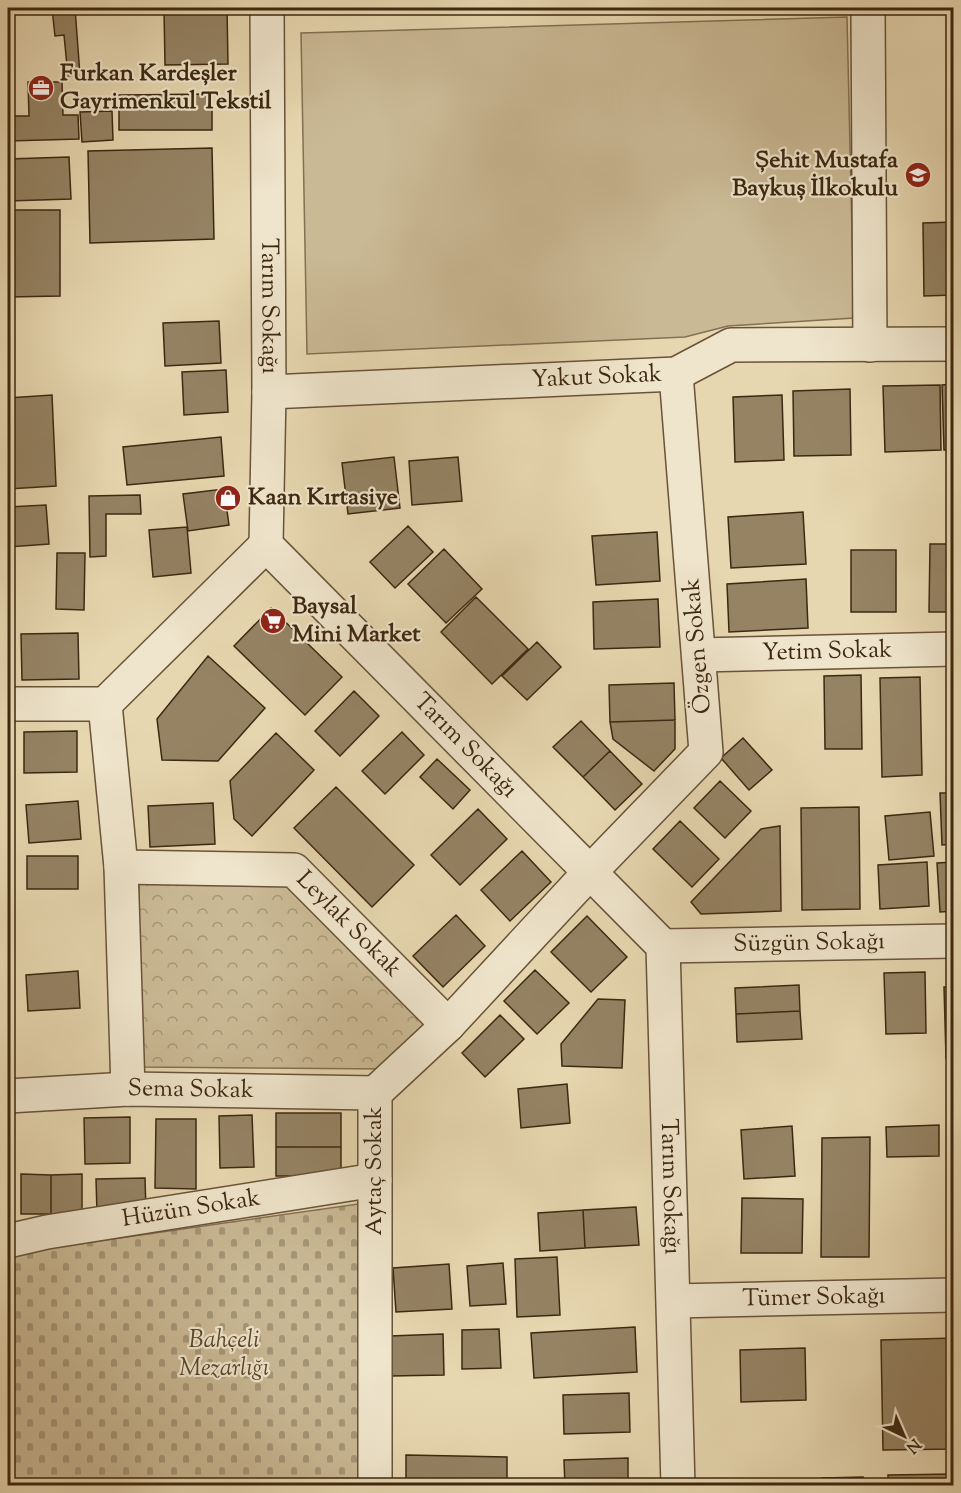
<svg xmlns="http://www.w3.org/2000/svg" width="961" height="1493" font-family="'Sorts Mill Goudy',serif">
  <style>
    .grass { fill: #cab995; stroke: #847053; stroke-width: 1.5 }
    .cemetery { fill: url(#cemetery-stones); stroke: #847053; stroke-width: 1.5 }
    .park { fill: url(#park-crowns); stroke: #847053; stroke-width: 1.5 }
    .building { fill: #958364; stroke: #3d2811; stroke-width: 1.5 }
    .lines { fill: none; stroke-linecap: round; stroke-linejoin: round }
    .minor-casing { stroke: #685439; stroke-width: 36 }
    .minor { stroke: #efe5cc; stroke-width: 33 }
    .labels { text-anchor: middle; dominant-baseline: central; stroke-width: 4.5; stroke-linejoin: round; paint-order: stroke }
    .poi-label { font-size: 24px; font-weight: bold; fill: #3d2811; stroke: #efe5cc; text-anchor: start }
    .street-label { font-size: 24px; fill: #3d2811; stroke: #efe5cc }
    .park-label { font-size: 24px; font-style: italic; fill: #59452b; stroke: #efe5cc }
  </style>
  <defs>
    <pattern id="cemetery-stones" width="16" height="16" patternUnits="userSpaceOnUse" patternTransform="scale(1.5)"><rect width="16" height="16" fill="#cab995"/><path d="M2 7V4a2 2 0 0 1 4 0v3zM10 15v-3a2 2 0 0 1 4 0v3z" fill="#a59678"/></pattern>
    <pattern id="park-crowns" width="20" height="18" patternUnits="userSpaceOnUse" patternTransform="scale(1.5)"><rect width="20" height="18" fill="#cab995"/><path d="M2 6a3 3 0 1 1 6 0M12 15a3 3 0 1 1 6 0" fill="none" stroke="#a59678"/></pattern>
  </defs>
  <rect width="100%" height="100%" fill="#e7d7b0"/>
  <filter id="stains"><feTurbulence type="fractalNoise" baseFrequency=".00333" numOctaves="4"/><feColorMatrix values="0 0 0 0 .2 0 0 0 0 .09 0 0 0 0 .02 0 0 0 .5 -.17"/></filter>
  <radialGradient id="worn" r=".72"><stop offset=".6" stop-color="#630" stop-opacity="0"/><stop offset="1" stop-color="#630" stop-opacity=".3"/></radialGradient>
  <path class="grass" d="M 847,17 L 854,318 L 728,326 L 685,337 L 307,354 L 301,33 Z"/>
  <path class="cemetery" d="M 358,1204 L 362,1485 L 8,1485 L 8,1254 Z"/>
  <path class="park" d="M 288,882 L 441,1018 L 392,1069 L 140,1067 L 139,883 Z"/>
  <path class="building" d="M 52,8 L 75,8 L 80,75 L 68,76 L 64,35 L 55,36 Z
    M 227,8 L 228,64 L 165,65 L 164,9 Z
    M 28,82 L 62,82 L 63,115 L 78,115 L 79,139 L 8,141 L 8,116 L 29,116 Z
    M 212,94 L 212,130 L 119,130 L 119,95 Z
    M 112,111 L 113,140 L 82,142 L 80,112 Z
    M 212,148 L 214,239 L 90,243 L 88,151 Z
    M 69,157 L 71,199 L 8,201 L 8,159 Z
    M 8,210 L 60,210 L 60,296 L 8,297 Z
    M 954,222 L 954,295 L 924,296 L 923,223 Z
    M 219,321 L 221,363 L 165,366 L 163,323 Z
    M 226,370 L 228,412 L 184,415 L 182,372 Z
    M 954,384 L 954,450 L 944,450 L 942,385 Z
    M 940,385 L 941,450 L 885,452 L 883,386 Z
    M 850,389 L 851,455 L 794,456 L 793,391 Z
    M 52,395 L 56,486 L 8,489 L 8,398 Z
    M 782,395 L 784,460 L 735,462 L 733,397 Z
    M 221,437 L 224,476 L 127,485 L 123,447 Z
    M 394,457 L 400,508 L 348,514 L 342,463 Z
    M 458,457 L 462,501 L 412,505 L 409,461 Z
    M 224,489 L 229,525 L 188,531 L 183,494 Z
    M 140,495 L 141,514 L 106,514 L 106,556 L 90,557 L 89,496 Z
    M 46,505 L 49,544 L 8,547 L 8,507 Z
    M 803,512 L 806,564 L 731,568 L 728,517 Z
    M 408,526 L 433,552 L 395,588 L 370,562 Z
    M 187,527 L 191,573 L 153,577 L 149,530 Z
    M 657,532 L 660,581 L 596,585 L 592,536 Z
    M 930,544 L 954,544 L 954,612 L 929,612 Z
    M 444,549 L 482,589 L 446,623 L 408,584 Z
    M 851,550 L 896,550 L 896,612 L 851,612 Z
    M 57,553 L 85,553 L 84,610 L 56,609 Z
    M 806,579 L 808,628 L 729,632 L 727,584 Z
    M 476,597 L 528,649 L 492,684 L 441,632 Z
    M 658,599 L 660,647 L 594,649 L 593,602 Z
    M 271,608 L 342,677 L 305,715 L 234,646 Z
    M 78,633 L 79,679 L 22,680 L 21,634 Z
    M 537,642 L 561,667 L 527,700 L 502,676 Z
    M 208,656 L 265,708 L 218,761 L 162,760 L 157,719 Z
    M 861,675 L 862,749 L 825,749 L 824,676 Z
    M 920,677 L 922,775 L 882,777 L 880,678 Z
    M 674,683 L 675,720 L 610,722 L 609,685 Z
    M 354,691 L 379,716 L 340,756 L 315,731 Z
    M 675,720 L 675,749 L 654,771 L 613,739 L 610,722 Z
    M 581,721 L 610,751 L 583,777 L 553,747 Z
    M 77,731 L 77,772 L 24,773 L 24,732 Z
    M 402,732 L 424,755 L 385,794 L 362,771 Z
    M 276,733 L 314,770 L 252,836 L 234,819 L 230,781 Z
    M 743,738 L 772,770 L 749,790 L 721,758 Z
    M 610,751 L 642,784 L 615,810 L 583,777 Z
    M 437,759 L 470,790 L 453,809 L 420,777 Z
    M 720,781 L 751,811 L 725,838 L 694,808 Z
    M 336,787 L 414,865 L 372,907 L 294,828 Z
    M 940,793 L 954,793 L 954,844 L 942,845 Z
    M 78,801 L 81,839 L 29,843 L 26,805 Z
    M 213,803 L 215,844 L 150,847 L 148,806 Z
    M 859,807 L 860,909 L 802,910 L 801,808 Z
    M 478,809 L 507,839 L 460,885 L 431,855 Z
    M 930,812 L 934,856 L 889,860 L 885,816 Z
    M 680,821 L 719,859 L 692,887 L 653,849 Z
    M 780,826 L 781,911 L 701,914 L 691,902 L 761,829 Z
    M 522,851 L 551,882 L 510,921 L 481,890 Z
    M 27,856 L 78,856 L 78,889 L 27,889 Z
    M 927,862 L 929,906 L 880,909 L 878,865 Z
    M 954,862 L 954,911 L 940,912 L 937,863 Z
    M 456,915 L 485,946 L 443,987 L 413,956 Z
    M 587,916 L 627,957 L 591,992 L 551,952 Z
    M 8,917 L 9,917 L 10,953 L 8,953 Z
    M 535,970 L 569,1003 L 537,1034 L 504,1001 Z
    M 78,971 L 80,1008 L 28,1011 L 26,975 Z
    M 925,972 L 926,1033 L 886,1034 L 884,973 Z
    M 799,985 L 800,1011 L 736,1014 L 735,988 Z
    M 944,987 L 954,987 L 954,1058 L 946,1058 Z
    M 598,999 L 625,1000 L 622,1068 L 562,1066 L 561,1044 Z
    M 800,1011 L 802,1039 L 737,1042 L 736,1014 Z
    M 500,1015 L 524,1039 L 485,1077 L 462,1053 Z
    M 567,1084 L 570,1123 L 521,1128 L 518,1089 Z
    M 276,1113 L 341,1113 L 341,1147 L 276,1147 Z
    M 252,1115 L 254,1167 L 220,1168 L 219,1116 Z
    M 130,1117 L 130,1163 L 85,1164 L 84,1118 Z
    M 156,1119 L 196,1119 L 196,1189 L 155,1188 Z
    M 939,1125 L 939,1156 L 887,1157 L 886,1127 Z
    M 792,1126 L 795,1176 L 744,1179 L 741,1130 Z
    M 870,1137 L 869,1257 L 821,1257 L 822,1138 Z
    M 276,1147 L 341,1147 L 341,1176 L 276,1176 Z
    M 21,1174 L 51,1175 L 51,1214 L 21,1214 Z
    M 82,1174 L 82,1213 L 51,1214 L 51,1175 Z
    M 145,1178 L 146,1211 L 97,1212 L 96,1179 Z
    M 742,1198 L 803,1199 L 802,1253 L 741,1253 Z
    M 636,1207 L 639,1245 L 585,1248 L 583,1210 Z
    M 583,1210 L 585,1248 L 540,1251 L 538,1213 Z
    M 557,1257 L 560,1315 L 517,1317 L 515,1259 Z
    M 503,1263 L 506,1304 L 470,1306 L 467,1266 Z
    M 449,1264 L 452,1309 L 396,1312 L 393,1268 Z
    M 635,1327 L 637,1372 L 534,1378 L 531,1333 Z
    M 499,1329 L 501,1368 L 462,1369 L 462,1330 Z
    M 443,1334 L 444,1375 L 391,1376 L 390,1336 Z
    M 954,1338 L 954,1449 L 883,1450 L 881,1340 Z
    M 805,1348 L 806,1400 L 741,1402 L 740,1350 Z
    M 629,1393 L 630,1432 L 564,1434 L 563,1395 Z
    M 406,1455 L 507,1457 L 507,1486 L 406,1486 Z
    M 628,1458 L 628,1486 L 565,1486 L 564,1460 Z
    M 954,1474 L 954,1486 L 888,1486 L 888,1475 Z
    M 863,1477 L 863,1486 L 822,1486 L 822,1478 Z"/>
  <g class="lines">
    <g class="minor-casing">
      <g id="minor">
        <path id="s1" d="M 267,8 L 269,392 L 266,545 L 663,946 L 678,1486"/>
        <path d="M 868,8 L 870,345"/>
        <path id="s2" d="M 269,392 L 676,374 L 731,345 L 954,344"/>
        <path id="s3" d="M 699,655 L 954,649"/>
        <path d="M 8,704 L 105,704 L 266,545"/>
        <path d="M 105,704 L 121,867 L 128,1089"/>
        <path id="s4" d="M 121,867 L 294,870 L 448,1025"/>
        <path id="s5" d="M 663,946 L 954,941"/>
        <path id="s6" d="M 8,1096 L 128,1089 L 375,1093"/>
        <path id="s7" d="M 8,1241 L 47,1232 L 375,1180"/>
        <path id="s8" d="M 674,1301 L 954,1295"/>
        <path d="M 375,1486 L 375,1093 L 448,1025 L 590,872 L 706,752 L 676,374"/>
      </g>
    </g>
    <use href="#minor" class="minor"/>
  </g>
  <defs>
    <g id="office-disc" transform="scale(1.35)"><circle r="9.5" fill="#8f2418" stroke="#efe5cc"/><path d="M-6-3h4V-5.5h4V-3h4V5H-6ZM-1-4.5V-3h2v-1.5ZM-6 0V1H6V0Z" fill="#fff"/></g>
    <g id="school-disc" transform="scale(1.35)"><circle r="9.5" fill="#8f2418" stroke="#efe5cc"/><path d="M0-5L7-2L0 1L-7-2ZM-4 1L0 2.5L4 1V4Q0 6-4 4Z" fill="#fff"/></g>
    <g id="shop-disc" transform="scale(1.35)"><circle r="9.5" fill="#8f2418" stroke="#efe5cc"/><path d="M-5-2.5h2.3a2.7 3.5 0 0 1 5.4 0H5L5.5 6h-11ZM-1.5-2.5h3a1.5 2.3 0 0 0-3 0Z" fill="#fff"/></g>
    <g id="supermarket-disc" transform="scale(1.35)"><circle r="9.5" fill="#8f2418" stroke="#efe5cc"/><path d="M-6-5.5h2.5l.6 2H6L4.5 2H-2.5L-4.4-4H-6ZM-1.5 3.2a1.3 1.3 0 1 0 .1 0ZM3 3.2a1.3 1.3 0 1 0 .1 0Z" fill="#fff"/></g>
  </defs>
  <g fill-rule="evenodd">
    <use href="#office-disc" x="41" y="88"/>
    <use href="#school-disc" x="918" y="175"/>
    <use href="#shop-disc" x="228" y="498"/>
    <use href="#supermarket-disc" x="273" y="621"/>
  </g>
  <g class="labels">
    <g class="poi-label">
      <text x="60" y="74">Furkan Kardeşler<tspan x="60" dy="28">Gayrimenkul Tekstil</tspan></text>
      <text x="898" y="161" text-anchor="end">Şehit Mustafa<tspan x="898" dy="28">Baykuş İlkokulu</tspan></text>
      <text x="248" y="498">Kaan Kırtasiye</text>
      <text x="292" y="607">Baysal<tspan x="292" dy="28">Mini Market</tspan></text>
    </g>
    <g class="street-label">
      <text stroke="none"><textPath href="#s1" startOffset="298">Tarım Sokağı</textPath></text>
      <text stroke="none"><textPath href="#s2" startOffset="328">Yakut Sokak</textPath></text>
      <text transform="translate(698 646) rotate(-95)">Özgen Sokak</text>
      <text stroke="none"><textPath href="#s3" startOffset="128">Yetim Sokak</textPath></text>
      <text stroke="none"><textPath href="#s1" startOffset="820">Tarım Sokağı</textPath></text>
      <text stroke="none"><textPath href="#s4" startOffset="250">Leylak Sokak</textPath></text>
      <text stroke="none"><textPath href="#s5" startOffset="146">Süzgün Sokağı</textPath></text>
      <text stroke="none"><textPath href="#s6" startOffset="183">Sema Sokak</textPath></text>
      <text transform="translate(375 1171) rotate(-90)">Aytaç Sokak</text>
      <text stroke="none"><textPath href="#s1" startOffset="1342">Tarım Sokağı</textPath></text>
      <text stroke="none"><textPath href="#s7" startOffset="186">Hüzün Sokak</textPath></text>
      <text stroke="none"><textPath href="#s8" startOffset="140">Tümer Sokağı</textPath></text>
    </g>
    <g class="park-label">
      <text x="224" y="1341">Bahçeli<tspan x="224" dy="28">Mezarlığı</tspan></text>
    </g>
  </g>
  <rect width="961" height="1493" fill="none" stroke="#e7d7b0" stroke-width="30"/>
  <rect x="9" y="9" width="943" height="1475" fill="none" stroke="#3d2811" stroke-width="3"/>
  <rect x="15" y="15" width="931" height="1463" fill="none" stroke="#3d2811" stroke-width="1.5"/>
  <g transform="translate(904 1436) rotate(136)" stroke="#efe5cc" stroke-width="4.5" paint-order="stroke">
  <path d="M0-4.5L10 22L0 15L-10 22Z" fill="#3d2811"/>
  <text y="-9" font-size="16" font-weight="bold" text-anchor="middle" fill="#3d2811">N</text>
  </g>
  <rect width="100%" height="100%" filter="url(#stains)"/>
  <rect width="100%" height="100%" fill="url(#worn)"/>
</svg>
